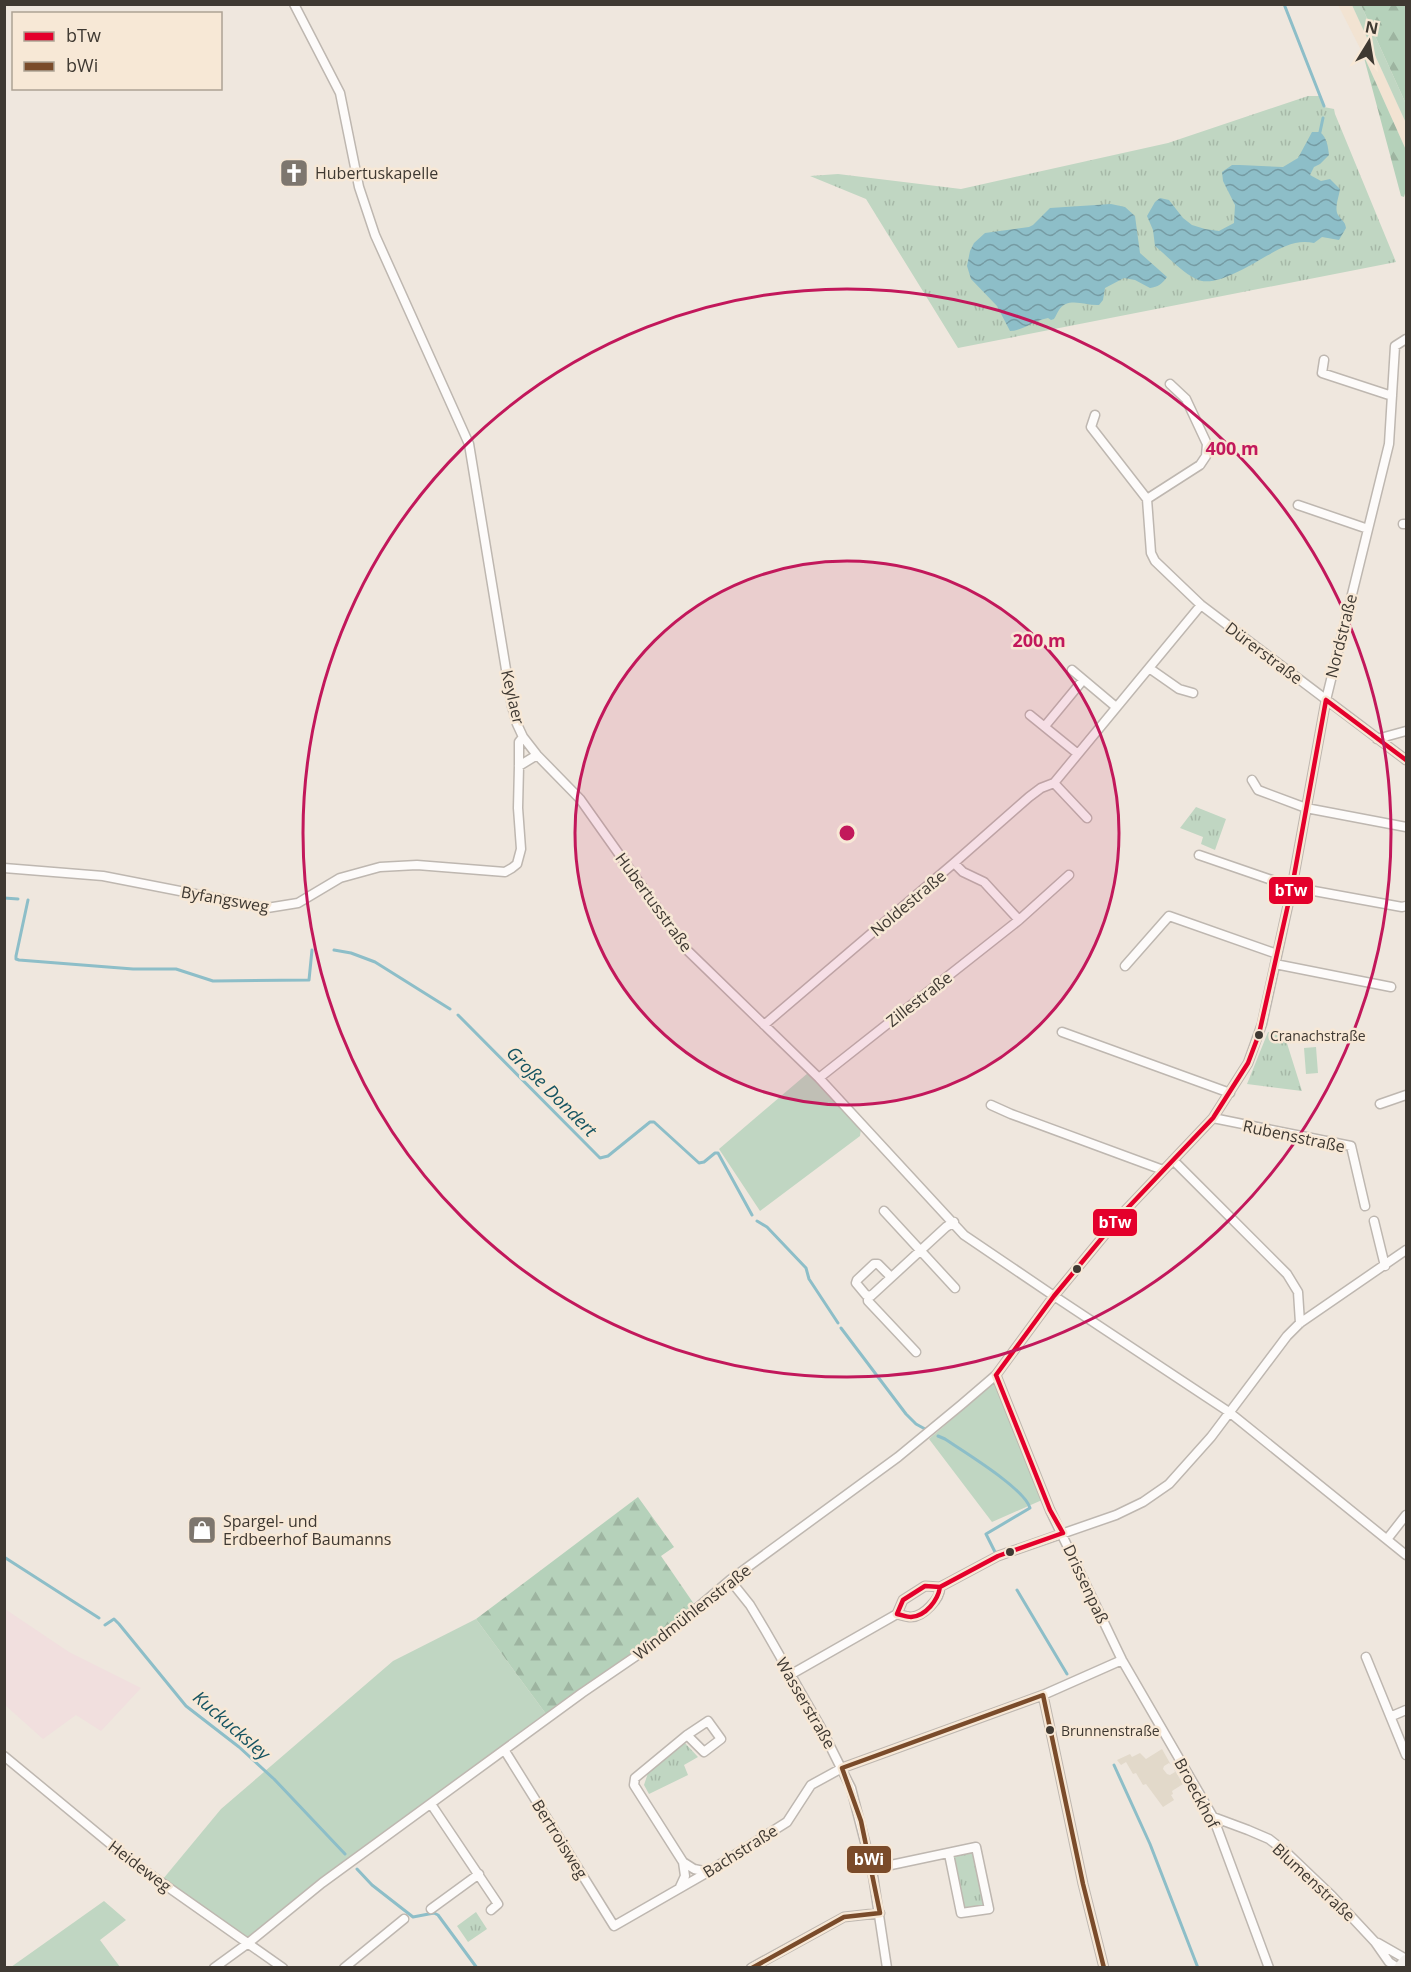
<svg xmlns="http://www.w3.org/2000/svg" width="1411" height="1972" font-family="'Open Sans',sans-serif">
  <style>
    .commercial { fill: #f1dfde }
    .education { fill: #e2d9ca }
    .built { fill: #f2e3d2 }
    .grass { fill: #c0d6c2 }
    .forest { fill: url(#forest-firs) }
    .park { fill: url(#park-tufts) }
    .water { fill: url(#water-waves) }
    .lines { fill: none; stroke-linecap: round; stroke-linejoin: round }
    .stream { stroke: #8dbec8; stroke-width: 3 }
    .street-casing { stroke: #beb7b0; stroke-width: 11 }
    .secondary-casing { stroke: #beb7b0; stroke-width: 15 }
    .street { stroke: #fdfbfa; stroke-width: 8 }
    .secondary { stroke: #f4f0ec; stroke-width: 12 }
    .bus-1-casing { stroke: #f7e8d6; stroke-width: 9 }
    .bus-2-casing { stroke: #f7e8d6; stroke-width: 9 }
    .bus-1 { stroke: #e4002b; stroke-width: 4.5 }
    .bus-2 { stroke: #7a4b2a; stroke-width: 4.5 }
    .ring { fill: none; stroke: #c2185b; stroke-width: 3 }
    .bus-dot { fill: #3f3932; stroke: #f7e8d6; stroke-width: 2 }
    .labels { text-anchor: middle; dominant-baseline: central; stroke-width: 5; stroke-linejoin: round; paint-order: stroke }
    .bus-label { font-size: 14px; fill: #3f3932; stroke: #f7e8d6; text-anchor: start }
    .poi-label { font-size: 16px; fill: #3f3932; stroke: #f7e8d6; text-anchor: start }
    .street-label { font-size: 16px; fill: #3f3932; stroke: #f7e8d6 }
    .water-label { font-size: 18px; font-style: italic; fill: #145361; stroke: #f7e8d6 }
    .centre { fill: #c2185b; stroke: #f7e8d6; stroke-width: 3 }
    .ring-label { font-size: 18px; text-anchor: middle; font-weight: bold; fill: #c2185b; stroke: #f7e8d6; stroke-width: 5; stroke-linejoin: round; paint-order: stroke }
    .line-badge { stroke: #f7e8d6; stroke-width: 2 }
    .badge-label { font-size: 16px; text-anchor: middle; font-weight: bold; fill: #fff }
  </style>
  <defs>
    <pattern id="forest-firs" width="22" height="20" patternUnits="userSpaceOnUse" patternTransform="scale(1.5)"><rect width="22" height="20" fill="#b5d1ba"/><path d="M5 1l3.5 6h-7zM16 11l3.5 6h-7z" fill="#9db4a0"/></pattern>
    <pattern id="park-tufts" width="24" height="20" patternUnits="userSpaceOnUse" patternTransform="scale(1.5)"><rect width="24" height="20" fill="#c0d6c2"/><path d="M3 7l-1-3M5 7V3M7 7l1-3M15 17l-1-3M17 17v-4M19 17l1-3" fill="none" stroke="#a6b8a7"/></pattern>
    <pattern id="water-waves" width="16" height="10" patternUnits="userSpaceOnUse" patternTransform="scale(1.5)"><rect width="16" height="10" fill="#8dbec8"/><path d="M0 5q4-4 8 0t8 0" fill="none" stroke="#759ba3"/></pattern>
  </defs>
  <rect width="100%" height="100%" fill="#efe7de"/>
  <path class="commercial" d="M 5,1609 L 69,1652 L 141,1688 L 101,1731 L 76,1715 L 43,1739 L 5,1705 Z"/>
  <path class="education" d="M 1162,1749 L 1171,1765 L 1169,1763 L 1164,1766 L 1163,1769 L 1167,1774 L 1170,1775 L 1175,1772 L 1174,1769 L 1183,1784 L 1172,1791 L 1173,1794 L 1171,1795 L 1174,1800 L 1163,1807 L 1146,1784 L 1143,1785 L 1136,1773 L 1133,1774 L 1126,1762 L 1121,1765 L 1117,1760 L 1130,1754 L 1132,1757 L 1140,1753 L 1146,1759 Z"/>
  <path class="built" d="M 1338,5 L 1352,5 L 1406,123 L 1406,150 L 1363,54 Z"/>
  <path class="grass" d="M 1352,5 L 1361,5 L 1406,104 L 1406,123 Z
    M 1316,1047 L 1318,1073 L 1306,1074 L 1304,1048 Z
    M 808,1073 L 861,1129 L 860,1136 L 760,1211 L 719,1149 Z
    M 995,1382 L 1042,1500 L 992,1522 L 929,1439 Z
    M 476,1619 L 549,1718 L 246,1939 L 163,1879 L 221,1809 L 393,1661 Z
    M 104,1901 L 126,1920 L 100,1940 L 120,1967 L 11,1967 Z"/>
  <path class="forest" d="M 1361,5 L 1406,5 L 1406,104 Z
    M 1363,54 L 1406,150 L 1406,190 L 1404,197 L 1401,196 Z
    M 638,1497 L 674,1547 L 661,1556 L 694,1604 L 661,1639 L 549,1718 L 476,1619 Z"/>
  <path class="park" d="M 1308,96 L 1319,96 L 1324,107 L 1334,109 L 1335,114 L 1396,262 L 958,348 L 866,199 L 810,176 L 838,174 L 961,189 L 1168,143 Z
    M 1196,807 L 1226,819 L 1215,850 L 1201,844 L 1203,837 L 1180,828 Z
    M 1268,1032 L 1285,1037 L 1302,1091 L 1247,1084 Z
    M 685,1743 L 698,1757 L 684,1765 L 688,1775 L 649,1794 L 644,1785 L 648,1773 Z
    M 973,1852 L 985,1906 L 964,1910 L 953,1857 Z
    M 476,1912 L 487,1929 L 468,1942 L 457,1926 Z"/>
  <path class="water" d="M 1312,132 L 1320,132 C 1327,138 1328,146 1329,155 L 1320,164 L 1314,167 L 1310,175 L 1321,181 L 1330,179 L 1340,189 C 1339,197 1334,208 1338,215 C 1342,221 1345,221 1346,228 L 1339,240 L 1322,237 L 1314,243 C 1305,241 1295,242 1286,246 C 1265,254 1218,291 1196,279 C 1182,272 1167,256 1155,246 L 1153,230 L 1147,216 L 1155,202 L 1160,198 L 1169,200 L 1183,218 L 1192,225 L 1205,229 L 1219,231 L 1234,223 L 1235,205 L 1223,181 L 1222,172 L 1232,165 L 1240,165 L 1283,167 L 1298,158 Z
    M 1111,204 L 1125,207 L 1135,216 L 1140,253 L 1167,277 C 1162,284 1158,287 1150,288 L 1135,280 L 1124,278 L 1105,288 L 1103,300 L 1099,305 C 1086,306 1068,296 1059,310 C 1057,313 1056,316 1054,319 L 1051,320 L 1048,318 C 1035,320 1022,331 1010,331 L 997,306 L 971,279 L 967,266 L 970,251 L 974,243 L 985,233 L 1029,227 L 1033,225 L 1050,208 Z"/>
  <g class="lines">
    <path class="stream" d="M 1284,4 L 1324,106
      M 1320,132 L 1323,118
      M 4,898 L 18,899
      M 28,900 L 16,956 L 16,959 L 19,960 L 133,969 L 176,969 L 213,981 L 309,980 L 312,950
      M 334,950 L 351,953 L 375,962 L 450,1009
      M 458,1015 L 600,1158 L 608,1156 L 650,1122 L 654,1122 L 699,1163 L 704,1162 L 715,1153 L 718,1153 L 752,1215
      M 757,1221 L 767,1227 L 806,1268 L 809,1279 L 838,1323
      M 841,1328 L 906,1414 L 916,1424 L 925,1429
      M 938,1436 L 945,1439 C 964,1452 1024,1488 1030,1508 L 986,1534 L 995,1552
      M 4,1557 L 99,1618
      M 1017,1590 L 1067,1674
      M 105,1625 L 114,1619 L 119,1624 L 186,1706 L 239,1747 L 274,1779 L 345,1854
      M 1114,1765 L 1150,1844 L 1198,1968
      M 357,1869 L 372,1885 L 413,1917 L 434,1913 L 438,1915 L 477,1968"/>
    <g class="street-casing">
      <path id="street" d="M 294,4 L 340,93 L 359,187 L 375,235 L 469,444 L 512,706 L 517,724 L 523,737 L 537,755 L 580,799 L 687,950 L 819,1078 L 964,1235 L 1054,1296 L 1229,1412 L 1406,1555
        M 1324,360 L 1322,373 L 1392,396
        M 1095,415 L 1091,427 L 1147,499 L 1151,553 L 1155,561 L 1201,605 L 1406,760
        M 1147,499 L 1200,465 L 1206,456 L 1207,444 L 1186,399 L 1170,384
        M 1298,505 L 1368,529
        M 1403,524 L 1406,524
        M 1149,668 L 1179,689 L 1193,693
        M 1072,670 L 1116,707
        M 1030,715 L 1078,754
        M 1045,726 L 1083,680
        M 1377,739 L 1406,731
        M 519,766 L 537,755
        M 1252,780 L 1258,790 L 1306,808 L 1406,827
        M 1087,818 L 1054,783 L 1201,605
        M 1199,855 L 1292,887 L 1402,907 L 1406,906
        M 954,863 L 963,872 L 984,882 L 1019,920
        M 4,868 L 103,876 L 267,908 L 298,903 L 340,878 L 380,867 L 417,865 L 505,872 L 512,868 L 517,864 L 521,849 L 518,808 L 519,766 L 519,742 L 523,737
        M 1275,964 L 1391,987
        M 1125,966 L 1169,916 L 1277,954
        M 764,1025 L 954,863 L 1029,797 L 1041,788 L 1054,783
        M 1062,1032 L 1230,1093
        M 819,1078 L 1019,920 L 1069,875
        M 1380,1104 L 1406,1095
        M 991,1105 L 1011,1114 L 1163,1170
        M 1213,1118 L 1351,1146 L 1365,1206
        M 1173,1160 L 1287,1274 L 1298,1292 L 1300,1323
        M 884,1211 L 955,1288
        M 1374,1221 L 1385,1266
        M 891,1277 L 878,1264 L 874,1264 L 857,1280 L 856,1283 L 866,1295 L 871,1296 L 946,1227 L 954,1222
        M 868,1296 L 868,1301 L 916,1352
        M 996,1375 L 1050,1510 L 1122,1660 L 1213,1817 L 1269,1968
        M 1388,1538 L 1406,1515
        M 730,1580 L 750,1605 L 765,1630 L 820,1726 L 851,1788 L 872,1869 L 887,1968
        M 897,1614 C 901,1615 907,1617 911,1617 C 923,1617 941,1598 940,1587
        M 1366,1657 L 1406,1755
        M 790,1675 L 897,1614 L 903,1600 L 925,1586 L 940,1587 L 998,1556 L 1116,1515 L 1143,1502 L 1169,1484 L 1211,1437 L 1287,1336 L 1300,1323 L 1406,1250
        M 1043,1695 L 1083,1884 L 1104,1968
        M 1392,1716 L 1406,1710
        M 505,1751 L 614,1926 L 708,1872 L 787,1822 L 811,1785 L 842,1768 L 1043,1695 L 1122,1660
        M 4,1756 L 131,1861 L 283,1968
        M 431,1804 L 498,1904 L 491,1910
        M 1213,1817 L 1248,1830 L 1269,1839 L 1287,1853 L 1332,1896 L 1375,1942 L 1389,1962 L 1398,1968
        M 683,1862 L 694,1869 L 708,1872
        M 872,1869 L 976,1847 L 989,1909 L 961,1913 L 949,1854
        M 680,1887 L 685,1876 L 683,1862 L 634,1785 L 635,1778 L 687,1735 L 704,1752 L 721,1739 L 708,1721 L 687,1735
        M 431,1909 L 479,1874
        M 1378,1943 L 1406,1959
        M 214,1968 L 247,1944 L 322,1883 L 582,1693 L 661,1639 L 730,1580 L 898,1457 L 961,1405 L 996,1375 L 1054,1296 L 1121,1215 L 1213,1118 L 1248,1063 L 1262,1024 L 1292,887 L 1326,700 L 1389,444 L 1395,346 L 1406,339
        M 344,1968 L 404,1919
        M 751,1968 L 844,1917 L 880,1913"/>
    </g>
    <g class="secondary-casing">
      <path id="secondary" d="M 1400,1968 L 1406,1961"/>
    </g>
    <use href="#street" class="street"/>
    <use href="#secondary" class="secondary"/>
    <g class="bus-1-casing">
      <path id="bus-1" d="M 1326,700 L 1406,760
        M 996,1375 L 1054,1296 L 1121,1215 L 1213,1118 L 1248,1063 L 1259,1034 L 1292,887 L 1326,700
        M 996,1375 L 1050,1510 L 1063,1533
        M 925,1586 L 940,1587 C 938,1600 926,1616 911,1617 C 907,1617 902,1615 897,1614 L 903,1600 Z
        M 940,1587 L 998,1556 L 1063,1533"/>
    </g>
    <g class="bus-2-casing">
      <path id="bus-2" d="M 752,1968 L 844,1917 L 880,1913 L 861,1821 L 842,1768 L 1043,1695 L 1083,1884 L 1104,1968"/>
    </g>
    <use href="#bus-1" class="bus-1"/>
    <use href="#bus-2" class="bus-2"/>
  </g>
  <circle cx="847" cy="833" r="272" fill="#c2185b" fill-opacity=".12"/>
  <g class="ring">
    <circle cx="847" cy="833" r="272"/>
    <circle cx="847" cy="833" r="544"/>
  </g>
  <defs>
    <g id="church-square" transform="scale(1.5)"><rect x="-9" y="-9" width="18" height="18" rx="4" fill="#7d766e" stroke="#f7e8d6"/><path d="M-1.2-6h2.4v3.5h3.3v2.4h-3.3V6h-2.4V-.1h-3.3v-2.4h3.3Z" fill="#fff"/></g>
    <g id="shop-square" transform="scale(1.5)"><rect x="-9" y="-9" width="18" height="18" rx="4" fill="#7d766e" stroke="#f7e8d6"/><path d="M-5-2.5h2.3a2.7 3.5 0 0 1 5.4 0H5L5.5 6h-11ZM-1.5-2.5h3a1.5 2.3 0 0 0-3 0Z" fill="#fff"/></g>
  </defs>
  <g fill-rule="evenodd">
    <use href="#church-square" x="294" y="173"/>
    <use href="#shop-square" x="202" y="1530"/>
  </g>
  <g class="bus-dot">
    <circle cx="1259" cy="1035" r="5"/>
    <circle cx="1077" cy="1269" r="5"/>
    <circle cx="1010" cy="1552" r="5"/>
    <circle cx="1050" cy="1730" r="5"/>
  </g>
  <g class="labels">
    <g class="bus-label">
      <text x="1270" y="1035">Cranachstraße</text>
      <text x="1061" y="1730">Brunnenstraße</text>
    </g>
    <g class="poi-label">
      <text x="315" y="173">Hubertuskapelle</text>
      <text x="223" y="1521">Spargel- und<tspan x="223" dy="18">Erdbeerhof Baumanns</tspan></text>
    </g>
    <g class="street-label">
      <text transform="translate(1341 636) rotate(-76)">Nordstraße</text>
      <text transform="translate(1264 653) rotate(37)">Dürerstraße</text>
      <text transform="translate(513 697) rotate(77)">Keylaer</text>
      <text transform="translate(225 899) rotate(10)">Byfangsweg</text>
      <text transform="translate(654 902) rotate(54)">Hubertusstraße</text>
      <text transform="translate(908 903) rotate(-40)">Noldestraße</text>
      <text transform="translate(919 999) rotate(-38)">Zillestraße</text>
      <text transform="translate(1294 1136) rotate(12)">Rubensstraße</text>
      <text transform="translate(1086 1584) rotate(65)">Drissenpaß</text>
      <text transform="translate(692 1612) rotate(-38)">Windmühlenstraße</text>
      <text transform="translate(806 1703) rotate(60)">Wasserstraße</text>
      <text transform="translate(1197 1793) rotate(62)">Broeckhof</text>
      <text transform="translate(560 1839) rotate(58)">Bertroisweg</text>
      <text transform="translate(740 1851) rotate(-32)">Bachstraße</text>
      <text transform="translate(140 1866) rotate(37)">Heideweg</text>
      <text transform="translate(1314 1882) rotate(43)">Blumenstraße</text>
    </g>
    <g class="water-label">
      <text transform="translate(552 1091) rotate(45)">Große Dondert</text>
      <text transform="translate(232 1725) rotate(41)">Kuckucksley</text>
    </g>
  </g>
  <circle cx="847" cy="833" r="9" class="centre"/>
  <g class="ring-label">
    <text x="1232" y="455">400 m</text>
    <text x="1039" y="647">200 m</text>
  </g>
  <g class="line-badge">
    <rect x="1268" y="876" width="46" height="29" rx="6" fill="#e4002b"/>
    <rect x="1092" y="1208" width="46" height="29" rx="6" fill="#e4002b"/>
    <rect x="846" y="1845" width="46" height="29" rx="6" fill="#7a4b2a"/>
  </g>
  <g class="badge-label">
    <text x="1291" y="896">bTw</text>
    <text x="1115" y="1228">bTw</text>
    <text x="869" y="1865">bWi</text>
  </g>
  <rect width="1411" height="1972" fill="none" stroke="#3f3932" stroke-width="12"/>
  <rect x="12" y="12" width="210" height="78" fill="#f7e8d6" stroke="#ada294" stroke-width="1.5"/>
  <rect x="24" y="32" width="30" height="9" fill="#e4002b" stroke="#ada294" stroke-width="1.5"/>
  <text x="66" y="42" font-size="18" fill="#3f3932">bTw</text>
  <rect x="24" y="62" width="30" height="9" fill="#7a4b2a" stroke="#ada294" stroke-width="1.5"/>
  <text x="66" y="72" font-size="18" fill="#3f3932">bWi</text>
  <g transform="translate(1369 42) rotate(11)" stroke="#f7e8d6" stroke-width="4.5" paint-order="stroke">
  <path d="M0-4.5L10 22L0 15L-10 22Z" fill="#3f3932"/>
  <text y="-9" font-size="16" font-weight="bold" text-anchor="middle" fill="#3f3932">N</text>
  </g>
</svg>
